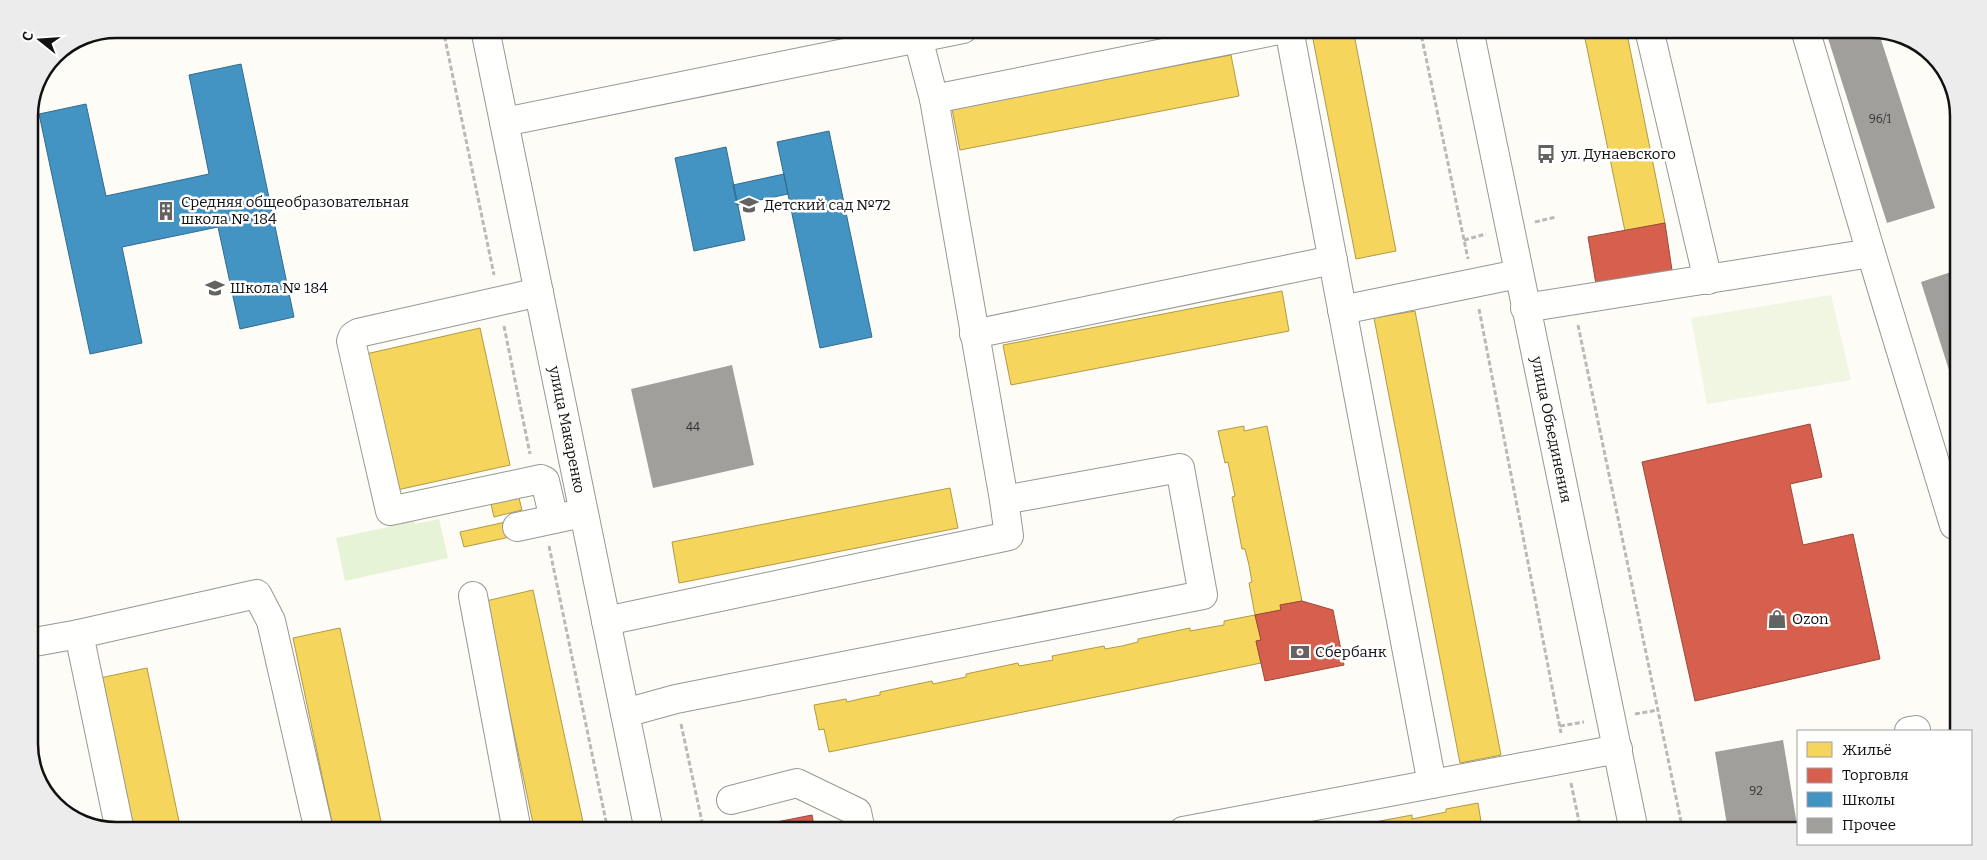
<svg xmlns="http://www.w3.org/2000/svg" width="1987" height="860" font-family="Bitter,serif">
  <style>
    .green { fill: #e7f3d7 }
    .pitch { fill: #f0f6e1 }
    .homes { fill: #f6d55c; stroke: #b19a46 }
    .shops { fill: #d6604d; stroke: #9b483b }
    .schools { fill: #4393c3; stroke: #346c8e }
    .building { fill: #a19f9c }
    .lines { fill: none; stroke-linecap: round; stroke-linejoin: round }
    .minor-casing { stroke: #979795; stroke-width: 30 }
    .path { stroke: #b9b9b8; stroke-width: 3; stroke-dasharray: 5 2.5; stroke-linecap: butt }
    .minor { stroke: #fffffe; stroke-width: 28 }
    .labels { text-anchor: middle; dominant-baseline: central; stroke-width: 5; stroke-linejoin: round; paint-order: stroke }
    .number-label { font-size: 12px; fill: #353434 }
    .poi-label { font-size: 15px; fill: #111; stroke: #fff; text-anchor: start }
    .street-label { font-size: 15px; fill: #111; stroke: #fff }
    .rim { fill: none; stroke: #111; stroke-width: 2.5 }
  </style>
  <rect width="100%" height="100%" fill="#fdfcf7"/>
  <path class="green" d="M 413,516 L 415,524 L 439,519 L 448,558 L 345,581 L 336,538 L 388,527 L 387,522 Z"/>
  <path class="pitch" d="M 1831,295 L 1851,380 L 1707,404 L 1691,318 Z"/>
  <path class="homes" d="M 1311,29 L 1353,29 L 1396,251 L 1356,259 Z
    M 1583,29 L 1626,29 L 1665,223 L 1625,231 Z
    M 1231,55 L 1239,96 L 960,150 L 952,109 Z
    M 1282,291 L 1289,331 L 1011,385 L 1003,345 Z
    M 1415,311 L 1501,755 L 1460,763 L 1374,318 Z
    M 480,328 L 510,465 L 397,490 L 366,354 Z
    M 1244,426 L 1244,431 L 1267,426 L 1302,601 L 1280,605 L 1281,610 L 1255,615 L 1249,583 L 1252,582 L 1249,565 L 1245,549 L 1242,549 L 1232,497 L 1235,496 L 1228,462 L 1225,463 L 1218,431 Z
    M 950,488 L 958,528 L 679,583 L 672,542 Z
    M 519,498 L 522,510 L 494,517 L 491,504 Z
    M 515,520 L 519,535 L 464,547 L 460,532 Z
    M 533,590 L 585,831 L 535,831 L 533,823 L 486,601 Z
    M 1255,615 L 1261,640 L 1256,641 L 1261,663 L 829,752 L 824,729 L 819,730 L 814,705 L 846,699 L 847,702 L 864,698 L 880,695 L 880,692 L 932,681 L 933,684 L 966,677 L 966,674 L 1018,663 L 1019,666 L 1053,660 L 1052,656 L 1104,646 L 1105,649 L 1122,646 L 1138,642 L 1138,639 L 1190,628 L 1190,631 L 1224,625 L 1224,621 Z
    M 340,628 L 383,831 L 334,831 L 325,790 L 293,638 Z
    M 147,668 L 181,831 L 132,831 L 100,678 Z
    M 1478,803 L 1482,828 L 1478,831 L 1345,831 L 1360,828 L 1359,825 L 1412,815 L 1412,819 L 1446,812 L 1446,809 Z"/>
  <path class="shops" d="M 1665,223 L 1673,277 L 1597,290 L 1588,237 Z
    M 1810,424 L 1822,477 L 1790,484 L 1803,545 L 1853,534 L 1880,659 L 1695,701 L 1642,462 Z
    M 1302,601 L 1333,610 L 1344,665 L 1265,681 L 1256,641 L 1261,640 L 1255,615 L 1281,610 L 1280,605 Z
    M 812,815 L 815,831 L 731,831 Z"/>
  <path class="schools" d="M 241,64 L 294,317 L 240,329 L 218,227 L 122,247 L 142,343 L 90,354 L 39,114 L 86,104 L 106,196 L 209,174 L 189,75 Z
    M 829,131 L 872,337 L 820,348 L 777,142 Z
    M 726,147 L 745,240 L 694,251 L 675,158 Z
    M 784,174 L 788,194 L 737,205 L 733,185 Z"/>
  <path class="building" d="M 1825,29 L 1878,30 L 1935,208 L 1887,223 Z
    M 1957,270 L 1955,389 L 1921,282 Z
    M 732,365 L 754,465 L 653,488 L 631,389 Z
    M 1783,740 L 1798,831 L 1728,831 L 1715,752 Z"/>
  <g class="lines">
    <g class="minor-casing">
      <g id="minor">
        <path id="s1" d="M 485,29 L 649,831"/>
        <path d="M 1289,29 L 1432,784"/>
        <path id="s2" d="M 1469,29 L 1634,831"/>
        <path d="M 1649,29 L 1708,280"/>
        <path d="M 1805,29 L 1871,253"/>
        <path d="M 918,38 L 934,99 L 1284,29"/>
        <path d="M 934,99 L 1004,500"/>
        <path d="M 504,122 L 963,29"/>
        <path d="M 539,292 L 358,333 L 353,336 L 351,341 L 390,511 L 541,479 L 545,481 L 554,519"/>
        <path d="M 1525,308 L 1871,253 L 1954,525"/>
        <path d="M 1342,310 L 1518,274"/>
        <path d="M 974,334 L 1333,260"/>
        <path d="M 517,527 L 573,515"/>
        <path d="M 473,596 L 517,831"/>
        <path d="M 606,621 L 1009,536 L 1004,500 L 1180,468 L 1203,595 L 676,699 L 625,713"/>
        <path d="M 79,634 L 257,594 L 271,621 L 319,831"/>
        <path d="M 29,643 L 79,634 L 120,831"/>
        <path d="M 1909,731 L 1916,730"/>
        <path d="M 731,800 L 797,783 L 857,812 L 861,831"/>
        <path d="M 1183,831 L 1618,749"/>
      </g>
    </g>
    <path class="path" d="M 443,29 L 494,275
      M 1420,29 L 1468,259
      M 1535,222 L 1556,217
      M 1464,240 L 1486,234
      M 1479,309 L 1561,733
      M 1578,325 L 1683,831
      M 504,326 L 530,454
      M 549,546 L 608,831
      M 1635,714 L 1658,710
      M 681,724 L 704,831
      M 1560,726 L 1584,722
      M 1571,783 L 1581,831"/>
    <use href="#minor" class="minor"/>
  </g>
  <defs>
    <g id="bus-bare" transform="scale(1.5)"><path d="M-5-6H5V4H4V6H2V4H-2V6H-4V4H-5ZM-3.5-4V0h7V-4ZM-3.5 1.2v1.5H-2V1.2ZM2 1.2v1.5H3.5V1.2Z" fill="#646362" stroke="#fff" stroke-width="2.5" paint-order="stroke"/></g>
    <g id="school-bare" transform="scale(1.5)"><path d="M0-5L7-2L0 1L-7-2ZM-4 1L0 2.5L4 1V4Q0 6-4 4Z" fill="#646362" stroke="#fff" stroke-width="2.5" paint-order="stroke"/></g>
    <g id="building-bare" transform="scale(1.5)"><path d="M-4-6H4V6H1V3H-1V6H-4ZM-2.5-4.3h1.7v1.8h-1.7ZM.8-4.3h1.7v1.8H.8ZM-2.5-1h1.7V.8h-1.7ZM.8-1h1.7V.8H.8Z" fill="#646362" stroke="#fff" stroke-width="2.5" paint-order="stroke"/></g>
    <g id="shop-bare" transform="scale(1.5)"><path d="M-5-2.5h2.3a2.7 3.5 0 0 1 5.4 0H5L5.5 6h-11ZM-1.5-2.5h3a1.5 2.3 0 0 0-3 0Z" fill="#646362" stroke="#fff" stroke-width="2.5" paint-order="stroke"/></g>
    <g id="bank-bare" transform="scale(1.5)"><path d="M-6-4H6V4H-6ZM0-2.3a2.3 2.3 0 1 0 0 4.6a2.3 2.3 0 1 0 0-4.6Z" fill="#646362" stroke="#fff" stroke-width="2.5" paint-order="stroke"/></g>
  </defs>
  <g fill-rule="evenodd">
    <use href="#bus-bare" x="1546" y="154"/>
    <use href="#school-bare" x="749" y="205"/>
    <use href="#building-bare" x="166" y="211"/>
    <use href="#school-bare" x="215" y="288"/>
    <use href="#shop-bare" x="1777" y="619"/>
    <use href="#bank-bare" x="1300" y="652"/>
  </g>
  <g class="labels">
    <g class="number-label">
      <text x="1880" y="119">96/1</text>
      <text x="693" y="427">44</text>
      <text x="1756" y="791">92</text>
    </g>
    <g class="poi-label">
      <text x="1561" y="154">ул. Дунаевского</text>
      <text x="181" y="202">Средняя общеобразовательная<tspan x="181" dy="17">школа № 184</tspan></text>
      <text x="764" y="205">Детский сад №72</text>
      <text x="230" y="288">Школа № 184</text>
      <text x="1792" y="619">Ozon</text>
      <text x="1315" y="652">Сбербанк</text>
    </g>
    <g class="street-label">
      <text stroke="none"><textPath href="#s1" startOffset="409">улица Макаренко</textPath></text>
      <text stroke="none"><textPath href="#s2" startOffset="409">улица Объединения</textPath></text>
    </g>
  </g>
  <path d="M0 0H1987V860H0ZM116 38H1872A78 78 0 0 1 1950 116V744A78 78 0 0 1 1872 822H116A78 78 0 0 1 38 744V116A78 78 0 0 1 116 38Z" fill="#ececec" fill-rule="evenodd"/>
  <path class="rim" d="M116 38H1872A78 78 0 0 1 1950 116V744A78 78 0 0 1 1872 822H116A78 78 0 0 1 38 744V116A78 78 0 0 1 116 38Z"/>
  <rect x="1797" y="730" width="175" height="115" fill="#ffffff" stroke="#a0a0a0"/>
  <rect x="1807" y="742" width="25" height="15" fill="#f6d55c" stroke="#a0a0a0"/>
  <text x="1842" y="755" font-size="15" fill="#111111">Жильё</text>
  <rect x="1807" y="768" width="25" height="15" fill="#d6604d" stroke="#a0a0a0"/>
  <text x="1842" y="780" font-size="15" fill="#111111">Торговля</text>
  <rect x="1807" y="792" width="25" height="15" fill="#4393c3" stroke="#a0a0a0"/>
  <text x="1842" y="805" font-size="15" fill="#111111">Школы</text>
  <rect x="1807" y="818" width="25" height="15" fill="#a19f9c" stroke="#a0a0a0"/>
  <text x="1842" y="830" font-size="15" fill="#111111">Прочее</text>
  <g transform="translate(40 40) rotate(287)" stroke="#ffffff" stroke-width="4" paint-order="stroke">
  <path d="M0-4L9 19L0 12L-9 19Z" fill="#111111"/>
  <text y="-8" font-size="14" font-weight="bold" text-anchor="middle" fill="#111111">С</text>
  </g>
</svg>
